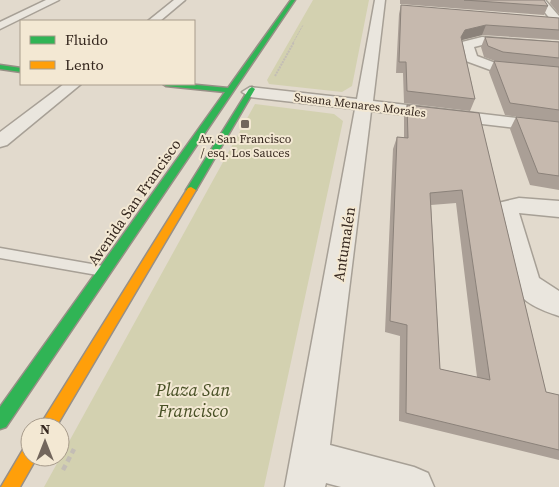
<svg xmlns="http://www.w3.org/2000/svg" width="559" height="487" font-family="'Source Serif 4',serif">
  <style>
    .green { fill: #d3d1b0 }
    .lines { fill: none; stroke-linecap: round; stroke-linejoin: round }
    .lane-casing { stroke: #a7a096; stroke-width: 3 }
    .street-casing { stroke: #a7a096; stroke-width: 3 }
    .fast-casing { stroke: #978f86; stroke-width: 3 }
    .slow-casing { stroke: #978f86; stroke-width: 3 }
    .path-far2 { stroke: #c3bdb5; stroke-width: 1; stroke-dasharray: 2 1; stroke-linecap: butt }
    .path-far1 { stroke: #c3bdb5; stroke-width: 2; stroke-dasharray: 2 1; stroke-linecap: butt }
    .path { stroke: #c3bdb5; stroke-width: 4.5; stroke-dasharray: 5.5 4; stroke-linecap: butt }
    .lane { fill: #eae6de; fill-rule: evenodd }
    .street { fill: #eae6de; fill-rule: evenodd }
    .fast { fill: #30b455; fill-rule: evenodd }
    .slow { fill: #ff9f0a; fill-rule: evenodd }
    .wall { fill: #aa9f96; fill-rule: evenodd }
    .shaded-wall { fill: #8b827a }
    .building { fill: #c6b9ae; stroke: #8b827a; fill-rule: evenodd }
    .poi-dot { fill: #72665c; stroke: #f3e8d3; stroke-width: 2 }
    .labels { text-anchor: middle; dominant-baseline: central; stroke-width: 4; stroke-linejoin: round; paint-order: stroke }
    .far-street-label { font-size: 12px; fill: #36281f; stroke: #f3e8d3 }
    .far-poi-label { font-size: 12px; fill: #36281f; stroke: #f3e8d3 }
    .street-label { font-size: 15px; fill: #36281f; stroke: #f3e8d3 }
    .near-park-label { font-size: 18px; font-style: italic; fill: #495126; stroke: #f3e8d3 }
  </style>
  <rect width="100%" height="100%" fill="#e2dacd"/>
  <path class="green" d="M 313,0 L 369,0 L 352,86 L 342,92 L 269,84 L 267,80 Z
    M 255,104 L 334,114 L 343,121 L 264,487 L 44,487 Z"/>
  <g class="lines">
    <g class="lane-casing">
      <path id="lane" d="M 0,248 L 103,266 L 108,267 L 110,271 L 108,275 L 103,276 L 0,258 Z"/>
    </g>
    <g class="street-casing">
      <path id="street" d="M 46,0 L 59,0 L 0,29 L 0,22 Z
        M 174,0 L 185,0 L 160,21 L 148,21 Z
        M 375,0 L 385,0 L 373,101 L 559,123 L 559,133 L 371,111 L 330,445 L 414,467 L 428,473 L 434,487 L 341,487 L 326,483 L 325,487 L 285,487 L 355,109 L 250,97 L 242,92 L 250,87 L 357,99 Z
        M 535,0 L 545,0 L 559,16 L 559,26 L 555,25 Z
        M 482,37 L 559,43 L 559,51 L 482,45 L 474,47 L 477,56 L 498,64 L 559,69 L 559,77 L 496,72 L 466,61 L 461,45 L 462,42 Z
        M 64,84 L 81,84 L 7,145 L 0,147 L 0,132 Z
        M 519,198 L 559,201 L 559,217 L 519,213 L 539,278 L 559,291 L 559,316 C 541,310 522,303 513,285 L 495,209 L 498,203 Z"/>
    </g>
    <g class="fast-casing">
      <path id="fast" d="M 291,0 L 295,0 L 6,427 L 0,429 L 0,407 L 225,92 L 166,86 L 163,84 L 186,84 L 228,88 Z
        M 0,65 L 21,68 L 21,72 L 0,69 Z
        M 252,87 L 255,89 L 196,190 L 194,192 L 188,192 L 186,190 L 249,89 Z"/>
    </g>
    <g class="slow-casing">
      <path id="slow" d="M 191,187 L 196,190 L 56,427 L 39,427 L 188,188 Z
        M 30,445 L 30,457 L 37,457 L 20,487 L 1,487 L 24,448 Z"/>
    </g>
    <path class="path-far2" d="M 293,43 L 303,25"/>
    <path class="path-far1" d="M 275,76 L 294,42"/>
    <path class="path" d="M 63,470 L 74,449"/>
    <use href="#lane" class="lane"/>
    <use href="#street" class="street"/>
    <use href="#fast" class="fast"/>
    <use href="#slow" class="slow"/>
  </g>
  <path class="wall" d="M 400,0 L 544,0 L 548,6 L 544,15 L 400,4 Z
    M 551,0 L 559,0 L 559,14 L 550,3 Z
    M 401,5 L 559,18 L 559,40 L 482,35 L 462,40 L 475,99 L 470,111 L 404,103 L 403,73 L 396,73 L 399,14 Z
    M 485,37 L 559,42 L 559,190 L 530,185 L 510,129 L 516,117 L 544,120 L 505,115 L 489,72 L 494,61 L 495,61 L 484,57 L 481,47 Z
    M 407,105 L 479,113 L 546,392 L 559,395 L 559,460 L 399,421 L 400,336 L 385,332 L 393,149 L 397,137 L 404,138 L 404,117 ZM 456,203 L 477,377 L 440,369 L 431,205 Z"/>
  <path class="shaded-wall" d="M 486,25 L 482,35 L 462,40 L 461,37 L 465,30 Z"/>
  <path class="building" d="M 464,0 L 544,0 L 548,6 Z
    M 401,5 L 559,18 L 559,30 L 486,25 L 465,30 L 461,37 L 475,99 L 407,91 L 406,62 L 399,62 Z
    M 485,37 L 559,42 L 559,58 L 503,52 L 488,46 Z
    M 494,61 L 559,67 L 559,110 L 510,103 Z
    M 407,105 L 479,113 L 546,392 L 559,395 L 559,450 L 406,413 L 407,325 L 390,321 L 397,137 L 408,138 ZM 462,190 L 490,380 L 440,369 L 430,193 Z
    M 516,117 L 559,122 L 559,176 L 538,173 Z"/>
  <rect class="poi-dot" x="240" y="119" width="10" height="10" rx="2.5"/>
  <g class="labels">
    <g class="far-street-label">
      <text transform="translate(360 105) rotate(7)">Susana Menares Morales</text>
    </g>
    <g class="far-poi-label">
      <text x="245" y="139">Av. San Francisco<tspan x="245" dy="14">/ esq. Los Sauces</tspan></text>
    </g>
    <g class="street-label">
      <text transform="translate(134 202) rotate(-55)">Avenida San Francisco</text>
      <text transform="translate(344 244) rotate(-81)">Antumalén</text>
    </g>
    <g class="near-park-label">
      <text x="193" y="389">Plaza San<tspan x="193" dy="21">Francisco</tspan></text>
    </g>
  </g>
  <rect x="20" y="20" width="175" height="65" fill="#f3e8d3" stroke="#a79b8b"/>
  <rect x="30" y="36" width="25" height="8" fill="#30b455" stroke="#a79b8b"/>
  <text x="65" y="45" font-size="15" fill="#36281f">Fluido</text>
  <rect x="30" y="61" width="25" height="8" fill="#ff9f0a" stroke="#a79b8b"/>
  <text x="65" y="70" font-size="15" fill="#36281f">Lento</text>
  <g transform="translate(45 442)"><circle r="24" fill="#f3e8d3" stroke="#a79b8b"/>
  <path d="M0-4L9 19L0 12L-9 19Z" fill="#72665c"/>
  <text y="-8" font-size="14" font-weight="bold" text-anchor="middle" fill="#36281f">N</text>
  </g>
</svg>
